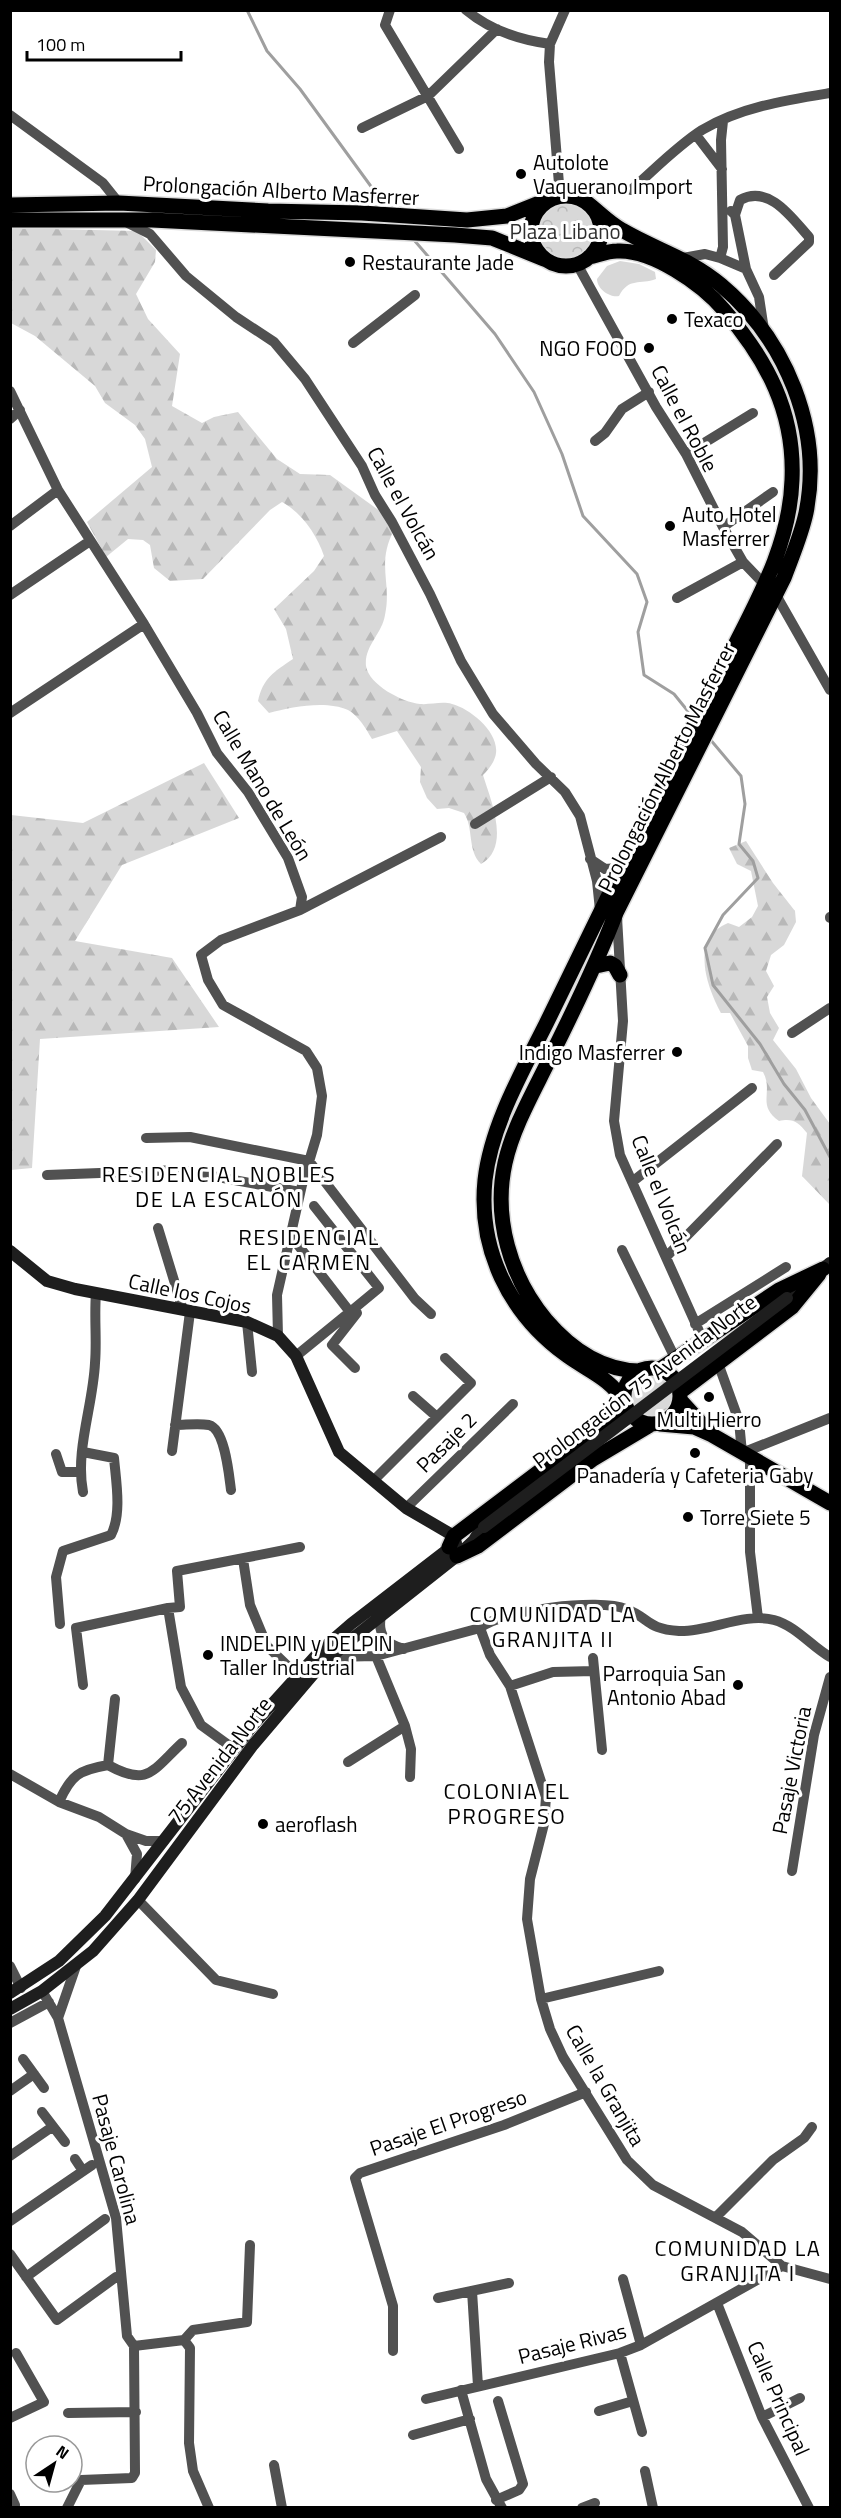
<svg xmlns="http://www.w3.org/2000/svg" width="841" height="2518" font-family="'Titillium Web',sans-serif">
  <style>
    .grass { fill: #d8d8d8 }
    .forest { fill: url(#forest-firs) }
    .park { fill: url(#park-crowns) }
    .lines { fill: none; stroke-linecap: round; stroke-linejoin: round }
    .stream { stroke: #9f9f9f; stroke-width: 3 }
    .primary-casing { stroke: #dbdbdb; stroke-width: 18 }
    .street { stroke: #515151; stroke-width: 10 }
    .secondary { stroke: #1e1e1e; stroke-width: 12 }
    .primary { stroke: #000; stroke-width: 15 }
    .secondary-bridge { stroke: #1e1e1e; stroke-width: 12 }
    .poi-dot { fill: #000; stroke: #fff; stroke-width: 2 }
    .labels { text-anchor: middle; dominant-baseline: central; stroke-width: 6; stroke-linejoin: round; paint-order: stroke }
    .poi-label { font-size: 21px; fill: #000; stroke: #fff; text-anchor: start }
    .street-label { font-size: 21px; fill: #000; stroke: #fff }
    .park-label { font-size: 21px; fill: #2f2f2f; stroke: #fff }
    .neighbourhood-label { font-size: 22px; letter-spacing: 1.5px; fill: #000; stroke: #fff }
  </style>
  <defs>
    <pattern id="forest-firs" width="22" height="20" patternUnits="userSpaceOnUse" patternTransform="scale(1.5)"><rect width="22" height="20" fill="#d8d8d8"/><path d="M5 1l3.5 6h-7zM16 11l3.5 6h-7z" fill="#b8b8b8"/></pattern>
    <pattern id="park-crowns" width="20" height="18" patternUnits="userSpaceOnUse" patternTransform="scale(1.5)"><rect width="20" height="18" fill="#d8d8d8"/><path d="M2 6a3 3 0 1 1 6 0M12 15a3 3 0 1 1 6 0" fill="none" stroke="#b8b8b8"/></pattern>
  </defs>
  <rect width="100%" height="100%" fill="#fff"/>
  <path class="grass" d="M 620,261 L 639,264 L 655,272 L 656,279 C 640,285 629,277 619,296 C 610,298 597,289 597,279 L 607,266 Z"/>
  <path class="forest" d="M 10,228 L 137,231 L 156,250 L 155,262 L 136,294 L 148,319 L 180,354 L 172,406 L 202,423 L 214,417 L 238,412 L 277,459 L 300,474 L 330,475 L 384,514 L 394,530 C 376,564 392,583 385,615 C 382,634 364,646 366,666 C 369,685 402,702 420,704 C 430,705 442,701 452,704 C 472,709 505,737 494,760 C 492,765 487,771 483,775 C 491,801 511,847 481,864 C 467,850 474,828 464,813 L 449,808 L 437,809 L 427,798 L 420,782 L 421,767 L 397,731 L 372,739 C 366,729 359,716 348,710 C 326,700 291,707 269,713 L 258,701 C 263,678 274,672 293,659 L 286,629 L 274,609 L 314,571 L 324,556 C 317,535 302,513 282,502 L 270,510 L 203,579 L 170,581 L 154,568 L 150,545 L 143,540 L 128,539 L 106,557 L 87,522 L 152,467 L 145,439 L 135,425 L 105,403 L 95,386 L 35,336 L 11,323 Z
    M 204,763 L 239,818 L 122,865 L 75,941 L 172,958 L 219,1027 L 40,1039 L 32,1168 L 11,1170 L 11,815 L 83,823 Z
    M 746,841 L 773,883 L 795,911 L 796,922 L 784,945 L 771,955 L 766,971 L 774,986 L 767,997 L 770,1013 L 779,1028 L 773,1040 L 796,1069 L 811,1098 L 830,1124 L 830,1205 L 802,1176 L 807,1133 C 798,1122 793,1118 779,1121 C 756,1105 774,1092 763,1072 L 752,1070 L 748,1058 L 748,1046 L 730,1013 L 721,1013 C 706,985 690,939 728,923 L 739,927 L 752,917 L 758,906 L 751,871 L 737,864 L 729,848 Z"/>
  <path class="park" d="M537 231a28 28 0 1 1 56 0a28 28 0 1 1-56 0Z
    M629 1398a23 23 0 1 1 46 0a23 23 0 1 1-46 0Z"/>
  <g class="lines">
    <path class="stream" d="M 247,10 L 267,51 L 300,89 L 386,207
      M 414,240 L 495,334 L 534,392 L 562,454 L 583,516 L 637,574 L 647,602 L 638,632 L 644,675 L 674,694 L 691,715
      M 709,738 L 741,776 L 745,804 L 739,844 L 753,861 L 758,878 L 723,915 L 705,948 L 713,985 L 760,1044 L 784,1084 L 805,1110 L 830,1157"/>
    <g class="primary-casing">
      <path id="primary" d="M531 231a35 35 0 1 1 70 0a35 35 0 1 1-70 0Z
        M 586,202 C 598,211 609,223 622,230 C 656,250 691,259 721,285 C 786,340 823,429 806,513 C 801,536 792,556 784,578 L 616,913 C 597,963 574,1010 550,1058 C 534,1091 513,1127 505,1163 C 493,1218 510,1277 546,1320 C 570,1348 601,1370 639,1371
        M 10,205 L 119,203 L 268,211 L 362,213 L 467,220 L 507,216 L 547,200
        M 10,220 L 152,220 L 455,235 L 492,238 L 544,259
        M 589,257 C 598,255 608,251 617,251 C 652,249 702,284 724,310 C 767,360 795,412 792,480 C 790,540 762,592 736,643 C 718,679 700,714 682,749 C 635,840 591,932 546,1024 C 522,1072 491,1126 485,1180 C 478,1249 509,1313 565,1354 C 586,1370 611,1378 624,1402
        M 596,966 L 610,963 L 615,966 L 620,975
        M624 1396a28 28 0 1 1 56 0a28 28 0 1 1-56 0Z
        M 660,1369 L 779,1290 L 823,1269
        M 680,1392 L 792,1307 L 819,1274
        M 681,1401 L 710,1433
        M 660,1424 L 694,1427 L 712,1435 L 830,1503
        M 449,1547 L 454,1536 L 626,1406
        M 457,1556 L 478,1546 L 593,1459 L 650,1425"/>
    </g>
    <path class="street" d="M 390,10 L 385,25 L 459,149
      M 466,10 C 490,30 519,40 550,44
      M 10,115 L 103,183 L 119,203
      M 362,128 L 428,96 L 497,29
      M 696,135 L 722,169
      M 631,190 C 654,170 677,146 702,130 C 741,107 787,100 830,93
      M 560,196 L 549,62 L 550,44 L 565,10
      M 731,211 L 735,215 L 746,269 L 759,297 L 764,330
      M 735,215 L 740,200 C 769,184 792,218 809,237 L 809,242 L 774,275
      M 128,223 L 150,234 L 186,276 L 236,317 L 274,342 L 305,379 L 362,466 L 375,495 L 392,522 L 430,594 L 461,661 L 493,714 L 536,764 L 565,792 L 580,816 L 597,881 L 600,910
      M 683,258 L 705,254 L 720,258 L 723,247 L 721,140 L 723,121
      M 720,258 L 746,269
      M 577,264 L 656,407 L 686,454 L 723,527 L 743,562 L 765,585
      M 353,343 L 415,295
      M 10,391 L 58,490 L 144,624 L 197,713 L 217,753 L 248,792 L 288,858 L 302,897 L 300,910 L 221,940 L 201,955 L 208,980 L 223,1005 L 306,1051 L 317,1068 L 322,1096 L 317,1135 L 302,1185 L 277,1295 L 278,1336
      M 10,419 L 20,410
      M 595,441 L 605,433 L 622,409 L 649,392
      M 686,454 L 753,413
      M 10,526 L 58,490
      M 723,527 L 773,492
      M 10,595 L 90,541
      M 776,595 L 830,690
      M 677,598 L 743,562
      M 10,713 L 144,624
      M 475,824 L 551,777
      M 590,859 L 605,869 L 618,868 L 624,864
      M 300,910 L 441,837
      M 617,917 L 623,1021 L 614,1121 L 620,1155 L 703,1340
      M 830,917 L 830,918
      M 792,1033 L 830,1008
      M 146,1138 L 190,1137 L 309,1161 L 415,1299 L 431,1314
      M 47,1175 L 179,1170 L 300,1192
      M 632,1182 L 752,1088
      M 314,1206 L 379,1288 L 350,1312
      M 158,1228 L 183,1310
      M 622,1250 L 676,1360
      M 666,1257 L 777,1144
      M 247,1322 L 252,1372
      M 695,1324 L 786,1267
      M 296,1356 L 350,1312 L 298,1245
      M 718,1363 L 739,1421 L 742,1453 L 830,1418
      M 355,1368 L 332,1345 L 357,1313
      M 413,1396 L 437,1417
      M 175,1425 C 186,1425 198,1423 209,1425 C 225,1429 229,1475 231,1490
      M 172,1451 L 190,1312
      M 56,1454 L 62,1472 L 80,1472
      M 750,1457 L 750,1552 L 758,1618
      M 375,1479 L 471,1383 L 445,1358
      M 83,1492 C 75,1450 93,1406 95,1363 C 97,1340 94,1317 96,1293
      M 406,1508 L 513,1404
      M 243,1559 L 250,1605 L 267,1646 L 297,1675
      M 381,1616 C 377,1635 386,1644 404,1649
      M 60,1624 L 56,1577 L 63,1551 L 111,1535 C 122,1514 116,1481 114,1458 L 83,1452
      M 480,1628 L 490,1655 L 510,1686 L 546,1797 L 544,1824 L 530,1879 L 527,1919 L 541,1999 L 550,2029 L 563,2057 L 627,2160 L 653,2185 L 742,2232 L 782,2266 L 830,2279
      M 376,1656 L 405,1726 L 411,1749 L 410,1777
      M 331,1657 L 376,1656 L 480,1628 C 501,1610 600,1598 626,1609 C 650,1618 646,1629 679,1631 C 710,1632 744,1612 774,1620 C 796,1626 811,1646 830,1657
      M 593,1658 L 602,1750
      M 83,1685 L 76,1628 L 168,1608
      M 510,1686 L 553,1672 L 594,1671
      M 234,1749 L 201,1725 L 181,1687 L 168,1608 L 180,1607 L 177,1571 L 300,1547
      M 348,1762 L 405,1726
      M 108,1765 L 115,1699
      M 10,1774 L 59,1802 L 99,1817 L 126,1834 L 146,1841 L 164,1841
      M 59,1802 C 71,1775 79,1770 108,1765 C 148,1787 152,1771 182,1743
      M 126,1834 L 137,1854 L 135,1879
      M 792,1871 L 814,1735 L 830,1677
      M 138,1900 L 216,1980 L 273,1994
      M 10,1966 L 21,1988
      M 42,1991 L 58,2018 L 116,2218 L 127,2336 L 134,2346 L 135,2473 L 132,2478 L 81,2480 L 67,2508
      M 541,1999 L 659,1971
      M 58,2018 L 76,1966
      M 10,2023 L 49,2002
      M 23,2059 L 44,2088
      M 10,2091 L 34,2074
      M 42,2112 L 65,2142
      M 10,2156 L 52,2127
      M 75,2159 L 83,2171
      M 716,2217 L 773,2160 L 804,2138 L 812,2127
      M 10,2221 L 92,2165
      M 10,2254 L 57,2320 L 116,2277
      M 26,2277 L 105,2219
      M 623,2279 L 641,2345
      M 472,2291 L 478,2386
      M 438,2298 L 509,2283
      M 717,2303 L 762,2417 L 809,2508
      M 184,2340 L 193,2330 L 247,2322 L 250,2245
      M 134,2346 L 184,2340 L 190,2348 L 189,2443 L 193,2471 L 209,2508
      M 393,2351 L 393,2306 L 355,2178 L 360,2173 L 504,2125 L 586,2092
      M 620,2353 L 642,2432
      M 461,2390 L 486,2479 L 502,2508
      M 426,2399 L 620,2353 L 641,2345 L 782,2266
      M 599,2411 L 633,2401
      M 68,2413 L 136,2412
      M 762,2417 L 800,2398
      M 10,2418 L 44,2402 L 16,2353
      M 413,2435 L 470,2419
      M 274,2465 L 282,2508
      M 645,2471 L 653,2508
      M 10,2494 L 15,2505
      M 496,2500 L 519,2490 L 523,2484 L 498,2401
      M 582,2508 L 595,2503"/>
    <path class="secondary" d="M 10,1251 L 47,1281 L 75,1289 L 247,1322 L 278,1336 L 296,1356 L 339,1452 L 406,1508 L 454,1536
      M 787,1298 L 830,1263
      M 10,1993 L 59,1961 L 105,1916 L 253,1725 L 321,1650 L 351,1624 L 456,1543
      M 10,2009 L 42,1991 L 93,1951 L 138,1900 L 253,1745 L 315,1672 L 343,1646 L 457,1556 L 474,1540 L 480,1530"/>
    <use href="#primary" class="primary"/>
    <path class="secondary-bridge" d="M 484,1527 L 787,1298"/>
  </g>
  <g class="poi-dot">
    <circle cx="521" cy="174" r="6"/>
    <circle cx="350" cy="262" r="6"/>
    <circle cx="672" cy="319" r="6"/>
    <circle cx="649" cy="348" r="6"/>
    <circle cx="670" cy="526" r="6"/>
    <circle cx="677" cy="1052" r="6"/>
    <circle cx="709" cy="1397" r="6"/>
    <circle cx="695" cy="1453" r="6"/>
    <circle cx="688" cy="1517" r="6"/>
    <circle cx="208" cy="1655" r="6"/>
    <circle cx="738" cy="1685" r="6"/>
    <circle cx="263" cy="1824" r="6"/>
  </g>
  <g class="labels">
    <g class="poi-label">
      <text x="533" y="162">Autolote<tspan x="533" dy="24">Vaquerano Import</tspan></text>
      <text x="362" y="262">Restaurante Jade</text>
      <text x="684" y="319">Texaco</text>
      <text x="637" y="348" text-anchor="end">NGO FOOD</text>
      <text x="682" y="514">Auto Hotel<tspan x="682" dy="24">Masferrer</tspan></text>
      <text x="665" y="1052" text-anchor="end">Indigo Masferrer</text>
      <text x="709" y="1419" text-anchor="middle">Multi Hierro</text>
      <text x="695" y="1475" text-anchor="middle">Panadería y Cafeteria Gaby</text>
      <text x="700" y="1517">Torre Siete 5</text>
      <text x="220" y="1643">INDELPIN y DELPIN<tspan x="220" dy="24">Taller Industrial</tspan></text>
      <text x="726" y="1673" text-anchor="end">Parroquia San<tspan x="726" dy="24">Antonio Abad</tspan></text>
      <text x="275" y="1824">aeroflash</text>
    </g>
    <g class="street-label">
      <text transform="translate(281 190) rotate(3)">Prolongación Alberto Masferrer</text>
      <text transform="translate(685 418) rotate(62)">Calle el Roble</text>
      <text transform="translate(404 503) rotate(61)">Calle el Volcán</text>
      <text transform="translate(666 767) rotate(-63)">Prolongación Alberto Masferrer</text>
      <text transform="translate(263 785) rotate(59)">Calle Mano de León</text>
      <text transform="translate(662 1194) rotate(68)">Calle el Volcán</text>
      <text transform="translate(190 1293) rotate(12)">Calle los Cojos</text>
      <text transform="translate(644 1381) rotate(-37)">Prolongación 75 Avenida Norte</text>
      <text transform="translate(446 1442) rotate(-45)">Pasaje 2</text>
      <text transform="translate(219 1760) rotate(-52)">75 Avenida Norte</text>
      <text transform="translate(791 1770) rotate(-79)">Pasaje Victoria</text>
      <text transform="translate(606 2085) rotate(60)">Calle la Granjita</text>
      <text transform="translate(448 2122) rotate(-19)">Pasaje El Progreso</text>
      <text transform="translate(117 2159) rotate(75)">Pasaje Carolina</text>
      <text transform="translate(572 2343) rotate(-14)">Pasaje Rivas</text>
      <text transform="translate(779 2398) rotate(66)">Calle Principal</text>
    </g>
    <g class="park-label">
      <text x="565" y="231">Plaza Libano</text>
    </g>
    <g class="neighbourhood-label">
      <text x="219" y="1174">RESIDENCIAL NOBLES<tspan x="219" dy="25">DE LA ESCALÓN</tspan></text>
      <text x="309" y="1237">RESIDENCIAL<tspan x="309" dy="25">EL CARMEN</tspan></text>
      <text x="553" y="1614">COMUNIDAD LA<tspan x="553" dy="25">GRANJITA II</tspan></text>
      <text x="507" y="1791">COLONIA EL<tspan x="507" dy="25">PROGRESO</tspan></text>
      <text x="738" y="2248">COMUNIDAD LA<tspan x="738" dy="25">GRANJITA I</tspan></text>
    </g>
  </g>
  <rect width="841" height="2518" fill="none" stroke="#000000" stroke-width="24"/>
  <g transform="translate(54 2464) rotate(36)"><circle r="28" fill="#ffffff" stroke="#999999" stroke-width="1.5"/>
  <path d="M0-4.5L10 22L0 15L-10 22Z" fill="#000000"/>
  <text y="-9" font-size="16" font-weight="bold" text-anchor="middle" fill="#000000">N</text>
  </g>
  <path d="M27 51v9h154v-9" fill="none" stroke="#000000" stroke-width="3"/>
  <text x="36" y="51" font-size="18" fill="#000000" stroke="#ffffff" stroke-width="4.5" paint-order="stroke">100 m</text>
</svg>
